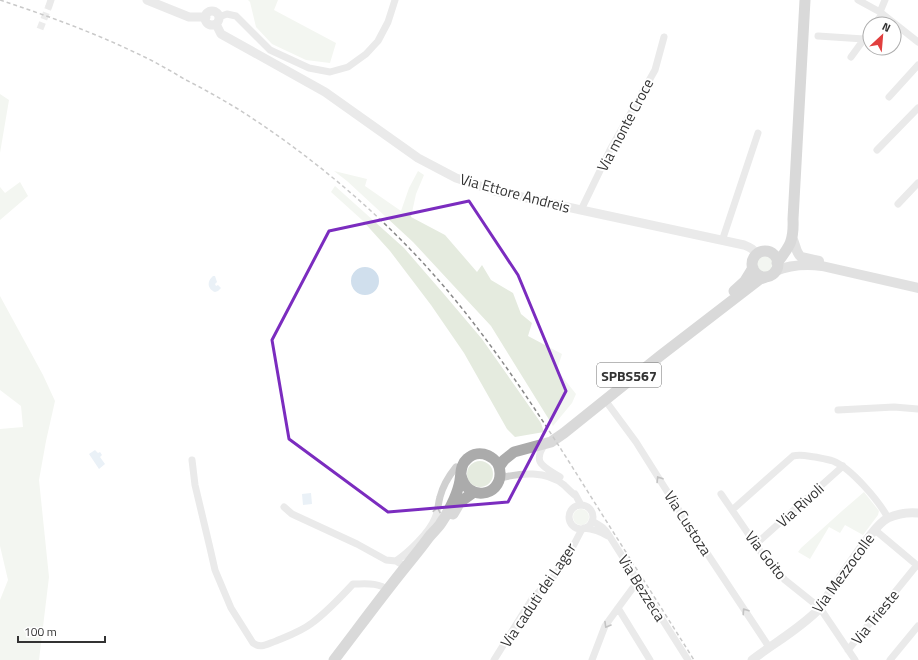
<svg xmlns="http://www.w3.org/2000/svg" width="918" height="660" font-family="'Titillium Web',sans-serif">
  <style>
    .green { fill: #e5ebdf }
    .water { fill: #d0dfed }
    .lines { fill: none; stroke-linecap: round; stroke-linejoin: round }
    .minor-tunnel { stroke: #d6d6d6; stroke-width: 7; stroke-dasharray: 7 3.5; stroke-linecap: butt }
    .minor { stroke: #d0d0d0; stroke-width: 7 }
    .tertiary { stroke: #d0d0d0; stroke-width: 9 }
    .secondary { stroke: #bdbdbd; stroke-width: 10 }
    .primary { stroke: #ababab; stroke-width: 11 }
    .rail { stroke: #888; stroke-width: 1.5; stroke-dasharray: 4 3; stroke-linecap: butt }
    .oneway { stroke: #7a7a7a }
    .marked { fill: none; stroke: #7b2cbf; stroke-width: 3; stroke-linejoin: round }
    .labels { text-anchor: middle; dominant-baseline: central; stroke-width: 4; stroke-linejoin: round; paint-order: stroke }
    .shield { fill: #fff; stroke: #707070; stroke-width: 1 }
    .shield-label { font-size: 14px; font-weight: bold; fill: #333 }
    .street-label { font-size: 15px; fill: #333; stroke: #fff }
  </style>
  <rect width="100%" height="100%" fill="#fff"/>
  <path class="green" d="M 248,0 L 278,0 L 274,10 L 336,43 L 330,63 L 306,60 L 272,44 L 256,27 L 250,2 Z
    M 0,94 L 9,100 L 0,153 Z
    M 334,171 L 367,179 L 365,186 L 401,211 L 409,188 L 418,171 L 424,175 L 416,194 L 411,217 L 445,235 L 477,272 L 482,265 L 491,280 L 513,293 L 521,314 L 532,323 L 528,336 L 562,354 L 557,370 L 576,394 L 572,403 L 553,426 L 491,326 L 413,242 L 347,181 Z
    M 20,182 L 28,196 L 0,220 L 0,187 L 5,193 Z
    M 335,186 L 404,248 L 443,293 L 482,339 L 541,423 L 544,432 L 515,437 L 507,429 L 464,353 L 431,305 L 390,251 L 362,220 L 331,192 Z
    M757 264a8 8 0 1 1 16 0a8 8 0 1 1-16 0Z
    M 0,296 L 43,375 L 55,401 L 46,441 L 39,480 L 49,577 L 39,660 L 0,660 L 0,600 L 8,580 L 0,546 L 0,429 L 23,427 L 21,406 L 0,390 Z
    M467 474a13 13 0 1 1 26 0a13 13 0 1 1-26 0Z
    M 864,492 L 879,511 L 878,515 L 863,535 L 845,525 L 840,533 L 829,527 L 810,559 L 798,552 L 801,548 L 842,511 Z
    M573 517a8 8 0 1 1 16 0a8 8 0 1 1-16 0Z"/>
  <path class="water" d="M351 281a14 14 0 1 1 28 0a14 14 0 1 1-28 0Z
    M 213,276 L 215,276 L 217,282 L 215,284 L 216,286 L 218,285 L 221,288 L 218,291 L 215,292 C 208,289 206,282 213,276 Z
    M 95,450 L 98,453 L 100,452 L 102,455 L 100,457 L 105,464 L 99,469 L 89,454 Z
    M 311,493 L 312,504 L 303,505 L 302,494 Z"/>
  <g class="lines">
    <path class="minor-tunnel" d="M 40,29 L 49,6"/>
    <path class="minor" d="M 858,0 L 880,12 L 918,42
      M 49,6 L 51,0
      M 880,12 L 885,0
      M 219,17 L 227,14 L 236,16 L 270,50 L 309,68 L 330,72 L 348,67 L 366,54 L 378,41 L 388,22 L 395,0
      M 875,24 L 882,14
      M 818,36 L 864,39
      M 851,57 L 870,31
      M 889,97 L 918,65
      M 877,150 L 918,108
      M 898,204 L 918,183
      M 581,210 L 610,150 L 655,70 L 664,37
      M 722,241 L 758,133
      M 605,400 L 636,442 L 687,523 L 769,647
      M 838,410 L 894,407 L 918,409
      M 545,444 C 531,464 545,467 560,477
      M 192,460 L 195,485 L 210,548 L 215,570 L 231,608 L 253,643 C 261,649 267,644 276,641 C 288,636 302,631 312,623 C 327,612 340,598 353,584 C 365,584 378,582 388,590
      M 500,478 C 521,473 546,470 564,485 C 568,489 572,493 576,496
      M 575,494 L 581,505
      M 721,494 L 767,561 L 785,580 L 820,608 L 855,660
      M569 517a12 12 0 1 1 24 0a12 12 0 1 1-24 0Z
      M 284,507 L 292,514 L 357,544 L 386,560 L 396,561 L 406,567
      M 732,510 L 793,456 C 801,454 807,456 815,457 C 820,458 827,459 833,461 C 851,468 879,501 888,518
      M 592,521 C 601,526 605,528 610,537 L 688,660
      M 584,528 C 593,529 600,531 608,536
      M 875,530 L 918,566
      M 756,544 L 843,466
      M 396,561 C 409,552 429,533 435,518 C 438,512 438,504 440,497 C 443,485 448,477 456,467
      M 618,608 L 650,660
      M 848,650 L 917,565
      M 494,660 L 532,599 L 555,575 L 568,556 L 582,529
      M 592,660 L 605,626 L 618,608 L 635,585 L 639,583
      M 890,660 L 918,626"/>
    <path class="tertiary" d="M 147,0 L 189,17 L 206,17
      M205 18a7 7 0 1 1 14 0a7 7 0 1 1-14 0Z
      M 216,24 L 221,34 L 325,92 L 418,158 L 456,178 L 495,191 L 581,210 L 744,245 C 749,247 755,249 756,255
      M 752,660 C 774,643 798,630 818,610 C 823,605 826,598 830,592 C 841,576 853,559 865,542 C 872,534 878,523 888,518 C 897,514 908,512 918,513"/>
    <path class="secondary" d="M 792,238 C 796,244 795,252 801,257 L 819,261
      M 775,271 C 790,265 806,264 822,266 L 918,288"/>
    <path class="primary" d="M752 264a13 13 0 1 1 26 0a13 13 0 1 1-26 0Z
      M 777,263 C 790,246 794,241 793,219 L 805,0
      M 734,291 L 745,281 L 753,268
      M 499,467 L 504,460 L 514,452 L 551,442 L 564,433 L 660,356 L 760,279 L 766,277
      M 453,514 L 460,502 L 474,492
      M 334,660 C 357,630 379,600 403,570 C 412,559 421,548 429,537 C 433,532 438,528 441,523 C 448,513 456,497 459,485 C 462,475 459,466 467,459 C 479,447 500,457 500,473 C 501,497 466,502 461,475"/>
    <path class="rail" d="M 0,0 C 45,15 90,31 134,52 C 152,60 169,70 186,80 C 204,89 221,99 238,109 C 315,158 388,220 447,290 C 498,351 541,417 583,484 C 620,543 657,601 694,660"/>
  </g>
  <defs><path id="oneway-chevron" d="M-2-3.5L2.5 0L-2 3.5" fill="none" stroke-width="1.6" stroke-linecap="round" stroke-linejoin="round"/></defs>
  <g class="oneway">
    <use href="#oneway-chevron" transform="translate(659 479) rotate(-122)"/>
    <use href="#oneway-chevron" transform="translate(437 510) rotate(-79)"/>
    <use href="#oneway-chevron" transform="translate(745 611) rotate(-124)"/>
    <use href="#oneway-chevron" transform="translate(607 625) rotate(120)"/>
  </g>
  <path d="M0 0H918V660H0ZM 469,201 L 518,275 L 566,391 L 508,502 L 388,512 L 289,439 L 272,340 L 329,231 Z" fill="#fff" fill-opacity=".55" fill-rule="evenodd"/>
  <path class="marked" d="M 469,201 L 518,275 L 566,391 L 508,502 L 388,512 L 289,439 L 272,340 L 329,231 Z"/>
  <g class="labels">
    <rect class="shield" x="597" y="363" width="64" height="24" rx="3"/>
    <g class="shield-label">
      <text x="629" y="375">SPBS567</text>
    </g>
    <g class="street-label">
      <text transform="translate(625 125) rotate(-62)">Via monte Croce</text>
      <text transform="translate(515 193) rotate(15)">Via Ettore Andreis</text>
      <text transform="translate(800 505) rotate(-42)">Via Rivoli</text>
      <text transform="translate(688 523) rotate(57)">Via Custoza</text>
      <text transform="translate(766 555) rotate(52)">Via Goito</text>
      <text transform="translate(843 573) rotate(-54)">Via Mezzocolle</text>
      <text transform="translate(642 588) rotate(58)">Via Bezzeca</text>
      <text transform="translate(538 595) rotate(-56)">Via caduti dei Lager</text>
      <text transform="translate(875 617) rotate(-51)">Via Trieste</text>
    </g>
  </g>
  <g transform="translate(882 36) rotate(26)"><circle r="19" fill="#ffffff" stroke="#adadad"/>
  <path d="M0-3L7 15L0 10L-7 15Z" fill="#e13f3e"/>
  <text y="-6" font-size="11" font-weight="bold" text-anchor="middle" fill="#333333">N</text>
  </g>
  <path d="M18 636v6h87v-6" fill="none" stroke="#333333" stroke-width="2"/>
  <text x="24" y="636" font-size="12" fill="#333333" stroke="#ffffff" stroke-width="3" paint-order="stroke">100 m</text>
</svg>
